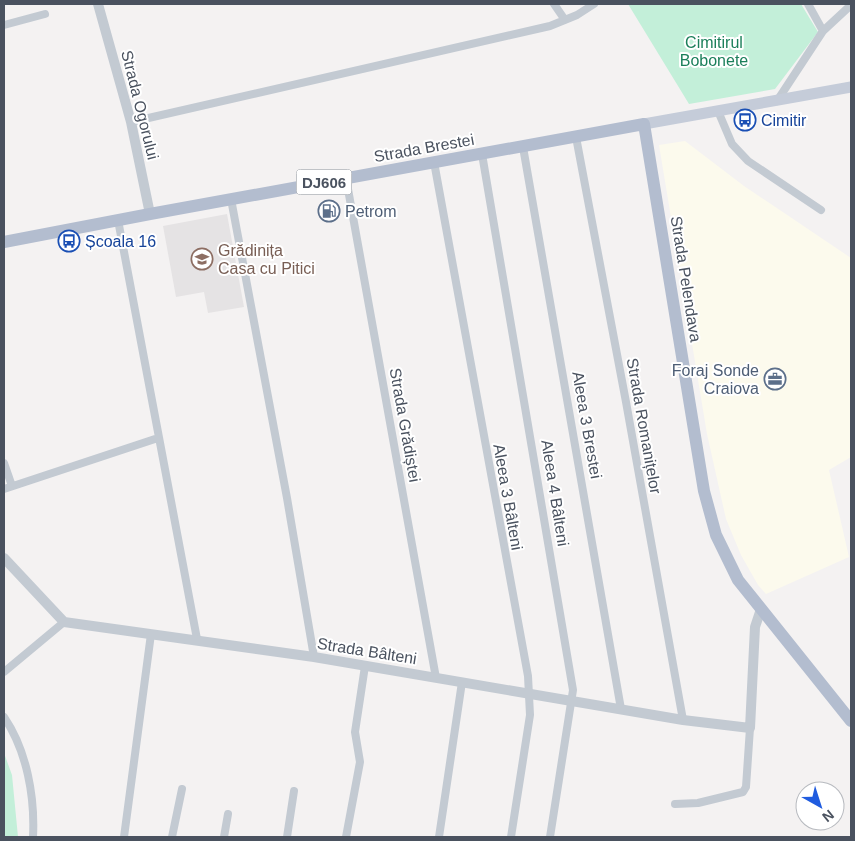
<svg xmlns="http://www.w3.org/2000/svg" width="855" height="841" font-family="Arial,sans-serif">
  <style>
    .commercial { fill: #fcfaed }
    .education { fill: #e5e3e4 }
    .green { fill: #c3efd9 }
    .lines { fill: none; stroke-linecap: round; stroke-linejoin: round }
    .minor { stroke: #c3cad2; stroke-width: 8 }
    .tertiary { stroke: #c3cad2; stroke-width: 10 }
    .secondary { stroke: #c5ccd9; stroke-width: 11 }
    .primary { stroke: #b3bdcf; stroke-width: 12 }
    .labels { text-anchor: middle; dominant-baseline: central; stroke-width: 4; stroke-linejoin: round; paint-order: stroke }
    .shield { fill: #fff; stroke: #80868f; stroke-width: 1 }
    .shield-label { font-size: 15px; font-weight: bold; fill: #4a525f }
    .park-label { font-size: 16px; fill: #1b7f5a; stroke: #fff }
    .street-label { font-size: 16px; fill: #4a525f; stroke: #fff }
    .transit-label { font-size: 16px; fill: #164399; stroke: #fff; text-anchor: start }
    .service-label { font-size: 16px; fill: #4e5e75; stroke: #fff; text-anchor: start }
    .education-label { font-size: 16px; fill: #785e54; stroke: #fff; text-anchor: start }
  </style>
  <rect width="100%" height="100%" fill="#f4f2f2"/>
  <path class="commercial" d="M 685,141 L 744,186 L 851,258 L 851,457 L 829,470 L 849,557 L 766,594 L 758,585 L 741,555 L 726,519 L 707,434 L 659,145 Z"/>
  <path class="education" d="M 227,214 L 244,307 L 208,313 L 204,292 L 176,297 L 163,226 Z"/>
  <path class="green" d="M 628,4 L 801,4 L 818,32 L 775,89 L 689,104 Z
    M 4,753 L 12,775 L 18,837 L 4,837 Z"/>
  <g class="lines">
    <path class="minor" d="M 554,4 L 565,20
      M 808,4 L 823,31
      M 4,25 L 45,14
      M 777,101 L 823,31 L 851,5
      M 718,111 L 732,144 L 748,161 L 821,210
      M 131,122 L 550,26 L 577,15 L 594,4
      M 576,137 L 626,402 L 683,720
      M 523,147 L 621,709
      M 482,154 L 573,690 L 550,837
      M 434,162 L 528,676 L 530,715 L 511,837
      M 346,178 L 436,678
      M 231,199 L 287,498 L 314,657
      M 118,220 L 197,639
      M 4,463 L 12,486
      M 4,489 L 158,438
      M 4,672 L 64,622
      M 4,717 C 27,751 35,797 33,837
      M 675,804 L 698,803 L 743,792 L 746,787 L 750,728
      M 124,837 L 151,634
      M 172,837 L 182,789
      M 224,837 L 228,814
      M 287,837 L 294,791
      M 346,837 L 360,762 L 355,732 L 365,666
      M 439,837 L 462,682"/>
    <path class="tertiary" d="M 98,4 L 131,122 L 150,214
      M 4,558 L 64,622 L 314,657 L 683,720 L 750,728 L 755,627 L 761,609"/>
    <path class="secondary" d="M 644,124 L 851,87"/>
    <path class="primary" d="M 4,242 L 150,214 L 644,124 L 704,491 L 716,535 L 738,580 L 851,721"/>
  </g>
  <defs>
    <g id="bus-ring" transform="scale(1.125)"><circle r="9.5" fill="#fff" stroke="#1a4fb4" stroke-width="1.5"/><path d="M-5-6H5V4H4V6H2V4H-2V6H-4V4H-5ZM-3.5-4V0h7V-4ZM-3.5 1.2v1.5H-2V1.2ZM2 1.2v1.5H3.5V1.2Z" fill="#1a4fb4"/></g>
    <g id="fuel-ring" transform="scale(1.125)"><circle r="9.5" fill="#fff" stroke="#5c6f8a" stroke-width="1.5"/><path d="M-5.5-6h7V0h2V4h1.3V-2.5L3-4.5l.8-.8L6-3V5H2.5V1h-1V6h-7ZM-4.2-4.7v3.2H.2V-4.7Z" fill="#5c6f8a"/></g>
    <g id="school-ring" transform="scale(1.125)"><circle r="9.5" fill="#fff" stroke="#8d6e63" stroke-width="1.5"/><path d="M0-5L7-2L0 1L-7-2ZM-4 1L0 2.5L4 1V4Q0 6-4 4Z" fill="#8d6e63"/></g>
    <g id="office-ring" transform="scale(1.125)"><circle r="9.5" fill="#fff" stroke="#5c6f8a" stroke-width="1.5"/><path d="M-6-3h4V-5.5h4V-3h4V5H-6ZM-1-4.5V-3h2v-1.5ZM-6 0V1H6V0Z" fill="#5c6f8a"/></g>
  </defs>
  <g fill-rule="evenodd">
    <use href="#bus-ring" x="745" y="120"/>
    <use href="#fuel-ring" x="329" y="211"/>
    <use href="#bus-ring" x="69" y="241"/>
    <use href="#school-ring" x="202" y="259"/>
    <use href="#office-ring" x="775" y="379"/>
  </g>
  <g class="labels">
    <rect class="shield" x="296.5" y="169.5" width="55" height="25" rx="4"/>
    <g class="shield-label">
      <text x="324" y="182">DJ606</text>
    </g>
    <g class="park-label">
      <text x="714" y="42">Cimitirul<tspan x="714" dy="18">Bobonete</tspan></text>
    </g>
    <g class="street-label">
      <text transform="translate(140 105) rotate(76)">Strada Ogorului</text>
      <text transform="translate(424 148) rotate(-10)">Strada Brestei</text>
      <text transform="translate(686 279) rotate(81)">Strada Pelendava</text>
      <text transform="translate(405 425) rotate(80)">Strada Grădiștei</text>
      <text transform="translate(587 425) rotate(80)">Aleea 3 Brestei</text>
      <text transform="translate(644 426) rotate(80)">Strada Romanițelor</text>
      <text transform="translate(555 493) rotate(81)">Aleea 4 Bâlteni</text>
      <text transform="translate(508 497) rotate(80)">Aleea 3 Bâlteni</text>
      <text transform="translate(367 651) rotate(9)">Strada Bâlteni</text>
    </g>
    <g class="transit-label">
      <text x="761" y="120">Cimitir</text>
      <text x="85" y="241">Școala 16</text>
    </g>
    <g class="service-label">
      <text x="345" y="211">Petrom</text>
      <text x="759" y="370" text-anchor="end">Foraj Sonde<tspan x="759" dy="18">Craiova</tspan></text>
    </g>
    <g class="education-label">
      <text x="218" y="250">Grădinița<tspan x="218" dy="18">Casa cu Pitici</tspan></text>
    </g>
  </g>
  <rect width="855" height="841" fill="none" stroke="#4a525f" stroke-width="10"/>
  <g transform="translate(820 806) rotate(141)"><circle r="24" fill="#ffffff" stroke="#b7babf"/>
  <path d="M0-4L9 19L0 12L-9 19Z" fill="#205cdf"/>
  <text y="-8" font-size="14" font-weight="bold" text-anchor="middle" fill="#4a525f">N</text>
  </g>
</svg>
